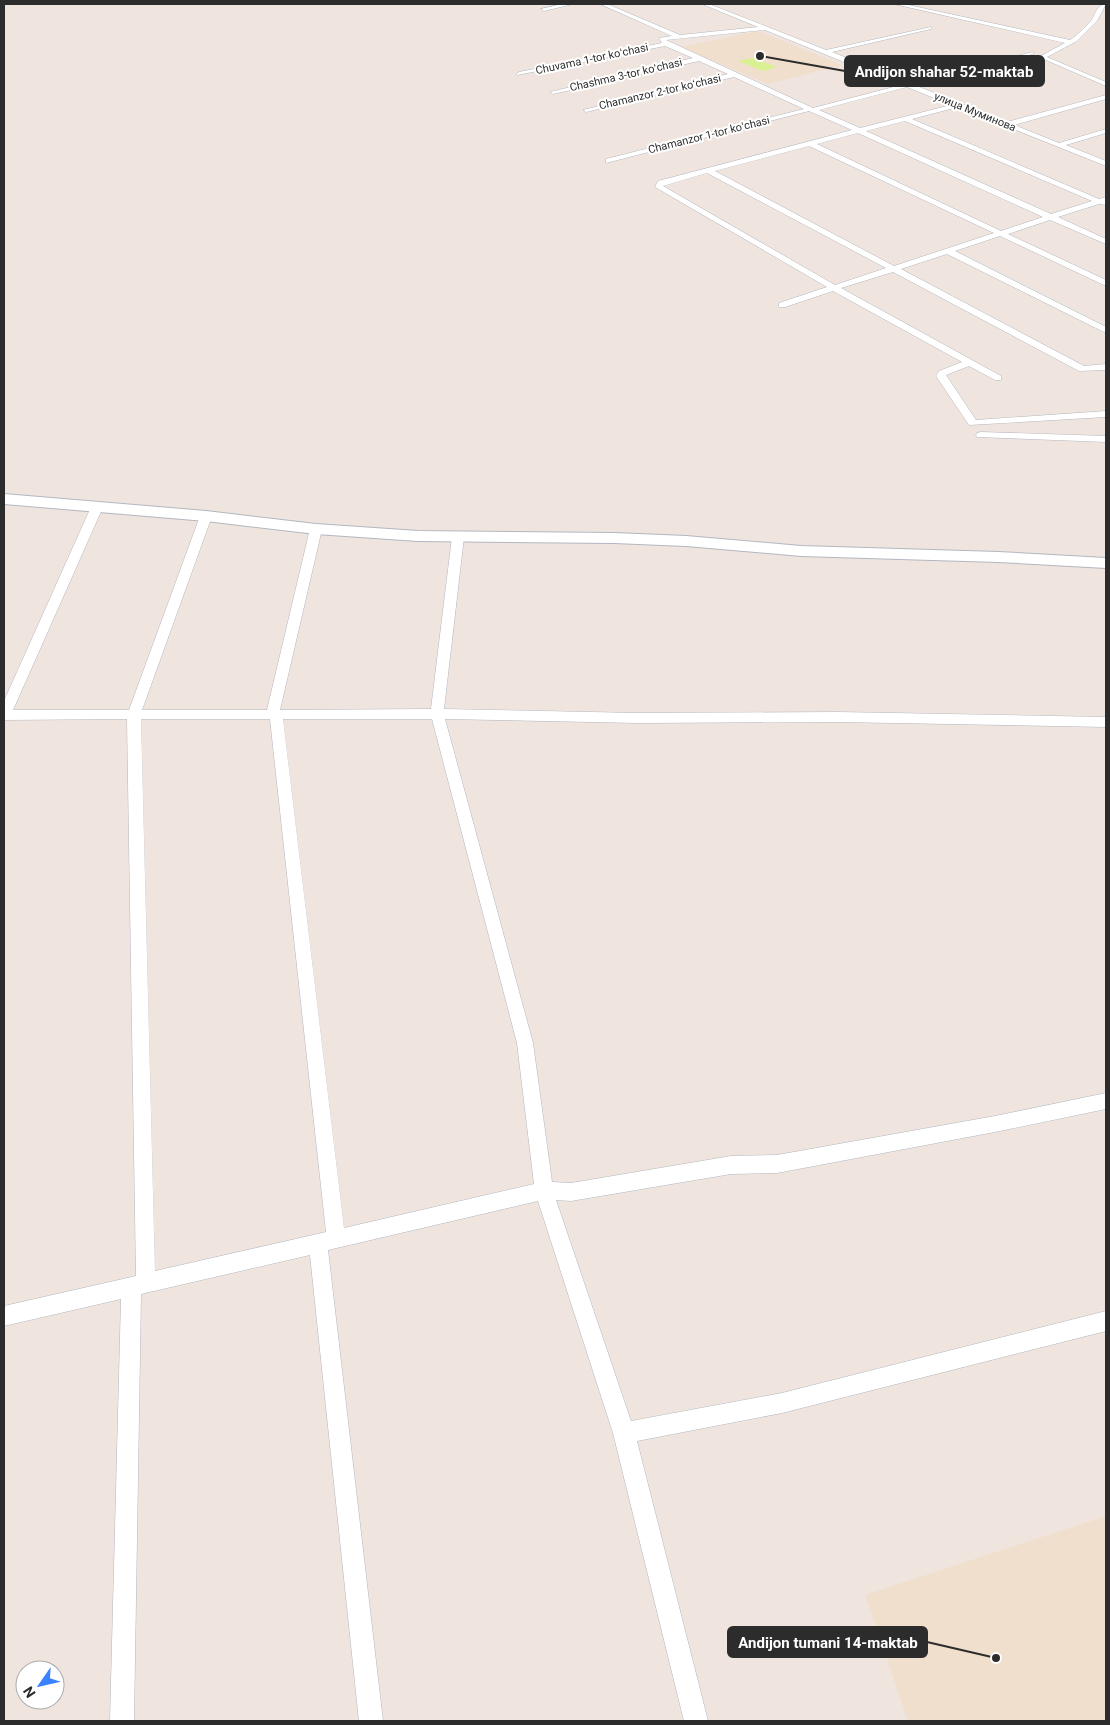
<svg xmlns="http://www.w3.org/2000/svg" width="1110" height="1725" font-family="Roboto,sans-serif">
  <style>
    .education { fill: #f1dfcd }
    .pitch { fill: #d9f192 }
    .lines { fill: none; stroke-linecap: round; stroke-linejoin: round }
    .street-casing { stroke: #b2b7c1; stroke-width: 1 }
    .secondary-casing { stroke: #b2b7c1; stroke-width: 2 }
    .street { fill: #fff; fill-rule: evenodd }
    .secondary { fill: #fff; fill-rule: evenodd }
    .labels { text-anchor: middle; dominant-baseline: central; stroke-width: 4; stroke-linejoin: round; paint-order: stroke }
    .far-street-label { font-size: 11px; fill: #2c2c2c; stroke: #fff }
    .leader { fill: none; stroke: #2c2c2c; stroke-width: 2 }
    .callout-dot { fill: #2c2c2c; stroke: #fff; stroke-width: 2 }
    .callout { fill: #2c2c2c; stroke: #2c2c2c; stroke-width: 2 }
    .callout-label { font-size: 15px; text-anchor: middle; font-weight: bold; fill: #fff }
  </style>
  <rect width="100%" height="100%" fill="#efe5de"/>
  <path class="education" d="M 758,31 L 842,65 L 768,84 L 680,47 Z
    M 1106,1516 L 1106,1721 L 908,1721 L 865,1595 Z"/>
  <path class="pitch" d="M 752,58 L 777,67 L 763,71 L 738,61 Z"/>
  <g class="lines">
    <g class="street-casing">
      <path id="street" d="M 562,4 L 573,4 L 544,11 L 541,9 Z
        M 600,4 L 607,4 L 680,35 L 758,27 L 702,4 L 709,4 L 826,50 L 931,27 L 931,29 L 832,52 L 906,82 L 1033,52 L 1033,54 L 912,84 L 1007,122 L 1106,95 L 1106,99 L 1014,125 L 1059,143 L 1106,129 L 1106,133 L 1066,145 L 1106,161 L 1106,166 L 958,107 L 912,119 L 1099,199 L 1106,197 L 1106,205 L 1099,204 L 1058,217 L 1106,239 L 1106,244 L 1050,220 L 1008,234 L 1106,280 L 1106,286 L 1000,236 L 955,251 L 1106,327 L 1106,333 L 947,254 L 901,269 L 1084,366 L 1106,364 L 1106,370 L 1079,371 L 893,272 L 841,288 L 1001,376 L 1001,380 L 995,380 L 969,366 L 946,375 L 976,420 L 1106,411 L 1106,417 L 969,425 L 936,376 L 939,371 L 962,362 L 833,291 L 785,307 L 779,307 L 779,303 L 827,287 L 655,187 L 658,181 L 852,130 L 809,111 L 606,163 L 606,159 L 804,109 L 734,77 L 586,112 L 583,110 L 728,74 L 699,61 L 553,94 L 550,92 L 693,58 L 665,46 L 517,75 L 516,74 L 519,72 L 662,43 L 659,38 L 672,36 ZM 765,30 L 901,85 L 813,108 L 666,40 ZM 907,87 L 951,105 L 860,128 L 819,110 ZM 905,121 L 1092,201 L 1051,214 L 866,131 ZM 858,133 L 1043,217 L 1001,231 L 817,144 ZM 809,146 L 994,233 L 894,266 L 715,171 ZM 707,173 L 886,268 L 835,285 L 663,186 Z
        M 894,4 L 904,4 L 1070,40 C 1077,36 1085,27 1091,21 C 1096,14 1096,5 1106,4 L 1097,21 L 1077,41 L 1047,57 L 1106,82 L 1106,86 L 1039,57 L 1065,43 Z
        M 981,432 L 1106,436 L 1106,442 L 977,437 L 976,435 L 977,433 Z
        M 97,504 L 103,507 L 13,710 L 129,710 L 200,516 L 206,513 L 212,516 L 142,710 L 267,710 L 310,529 L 316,526 L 322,529 L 280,710 L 431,709 L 452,537 L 458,534 L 464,537 L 444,709 L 638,713 L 838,712 L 1106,717 L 1106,727 L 838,722 L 638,723 L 445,719 L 533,1043 L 552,1182 L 571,1183 L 731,1156 L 777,1155 L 995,1116 L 1106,1093 L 1106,1109 L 995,1132 L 777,1173 L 731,1174 L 571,1201 L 556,1200 L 631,1421 L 782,1393 L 1106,1311 L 1106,1331 L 782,1413 L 637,1441 L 708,1721 L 684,1721 L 613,1433 L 538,1201 L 328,1250 L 383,1721 L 359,1721 L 310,1255 L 141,1294 L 134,1721 L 110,1721 L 121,1299 L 4,1326 L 4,1306 L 136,1276 L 127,719 L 4,720 L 4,701 L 91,507 ZM 141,719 L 270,719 L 326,1232 L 155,1271 ZM 283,719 L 432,719 L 517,1043 L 534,1184 L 344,1228 Z"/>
    </g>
    <g class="secondary-casing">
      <path id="secondary" d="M 4,494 L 206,511 L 316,524 L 418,531 L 614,533 L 686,536 L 801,546 L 998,552 L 1106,558 L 1106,568 L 998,562 L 801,556 L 686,546 L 614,543 L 418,541 L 316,534 L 206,521 L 4,504 Z"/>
    </g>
    <use href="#street" class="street"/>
    <use href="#secondary" class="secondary"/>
  </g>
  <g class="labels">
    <g class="far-street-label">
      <text transform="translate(592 59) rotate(-12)">Chuvama 1-tor koʻchasi</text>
      <text transform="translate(626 75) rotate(-13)">Chashma 3-tor koʻchasi</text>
      <text transform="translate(660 92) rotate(-13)">Chamanzor 2-tor koʻchasi</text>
      <text transform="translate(975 112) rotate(22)">улица Муминова</text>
      <text transform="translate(709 135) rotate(-14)">Chamanzor 1-tor koʻchasi</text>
    </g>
  </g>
  <path class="leader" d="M760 56L845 71M996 1658L927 1642"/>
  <g class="callout-dot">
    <circle cx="760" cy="56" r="5"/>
    <circle cx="996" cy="1658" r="5"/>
  </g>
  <g class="callout">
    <rect x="845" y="56" width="199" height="30" rx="5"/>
    <rect x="728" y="1627" width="199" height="30" rx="5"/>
  </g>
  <g class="callout-label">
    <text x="944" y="77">Andijon shahar 52-maktab</text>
    <text x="828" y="1648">Andijon tumani 14-maktab</text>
  </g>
  <rect width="1110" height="1725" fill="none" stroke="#2c2c2c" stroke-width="10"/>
  <g transform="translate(40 1685) rotate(236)"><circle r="24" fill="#ffffff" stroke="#ababab"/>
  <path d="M0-4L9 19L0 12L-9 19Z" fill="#3b82ff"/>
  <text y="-8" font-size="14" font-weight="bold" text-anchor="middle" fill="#2c2c2c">N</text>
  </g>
</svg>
